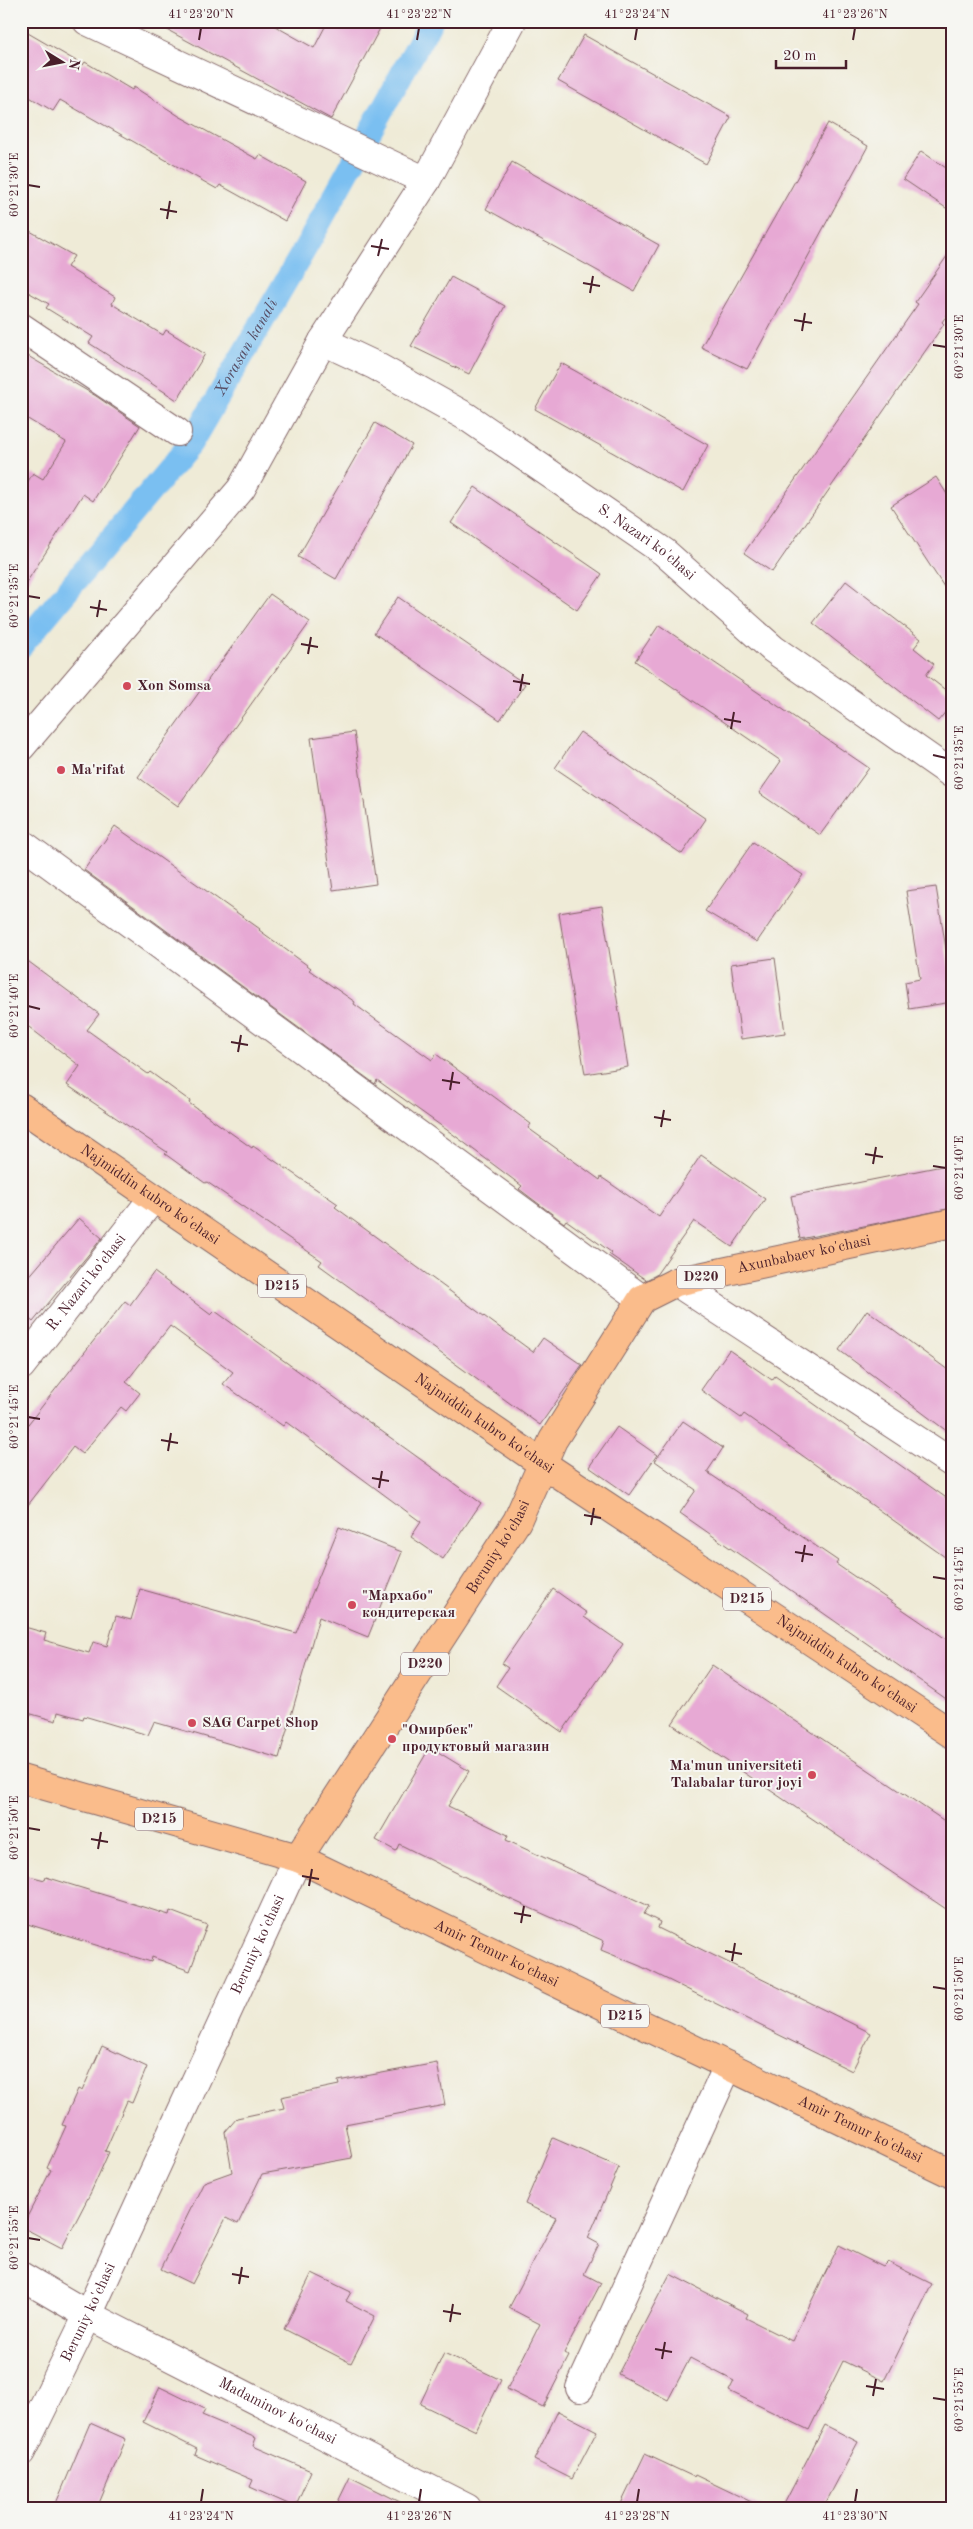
<svg xmlns="http://www.w3.org/2000/svg" width="973" height="2529" font-family="'Old Standard TT',serif">
  <style>
    .lines { fill: none; stroke-linecap: round; stroke-linejoin: round }
    .canal { stroke: #7abff1; stroke-width: 24 }
    .building { fill: #e7a9d4 }
    .minor-casing { stroke: #846667; stroke-width: 30 }
    .major-casing { stroke: #846667; stroke-width: 30 }
    .minor { stroke: #fff; stroke-width: 28 }
    .major { stroke: #fabc8b; stroke-width: 28 }
    .ticks { fill: none; stroke: #4a1f2b; stroke-width: 2 }
    .poi-dot { fill: #d1495b; stroke: #f6f6f2; stroke-width: 2 }
    .labels { text-anchor: middle; dominant-baseline: central; stroke-width: 4; stroke-linejoin: round; paint-order: stroke }
    .shield { fill: #f6f6f2; stroke: #7e6067; stroke-width: 1 }
    .shield-label { font-size: 14px; font-weight: bold; fill: #4a1f2b }
    .street-label { font-size: 15px; fill: #4a1f2b; stroke: #f6f6f2 }
    .poi-label { font-size: 15px; font-weight: bold; fill: #4a1f2b; stroke: #f6f6f2; text-anchor: start }
    .water-label { font-size: 16px; font-style: italic; fill: #584f66; stroke: #f6f6f2 }
    .neatline { fill: none; stroke: #4a1f2b; stroke-width: 2 }
    .ticks-label { font-size: 12px; text-anchor: middle; fill: #4a1f2b }
  </style>
  <rect width="100%" height="100%" fill="#f6f6f2"/>
  <filter id="ink" filterUnits="userSpaceOnUse"><feTurbulence type="fractalNoise" baseFrequency=".02" numOctaves="2"/><feDisplacementMap in="SourceGraphic" scale="10" xChannelSelector="R" yChannelSelector="G"/><feConvolveMatrix kernelMatrix="1 2 1 2 8 2 1 2 1" color-interpolation-filters="sRGB"/></filter>
  <filter id="wash" filterUnits="userSpaceOnUse"><feTurbulence type="fractalNoise" baseFrequency=".0096" numOctaves="4" result="noise"/><feDisplacementMap in="SourceGraphic" scale="20" xChannelSelector="R" yChannelSelector="G"/><feGaussianBlur stdDeviation="1.12" result="paint"/><feColorMatrix in="noise" values="0 0 0 0 0 0 0 0 0 0 0 0 0 0 0 0 0 1.4 0 .05"/><feComposite in="paint" operator="in"/></filter>
  <g filter="url(#wash)">
    <rect width="100%" height="100%" fill="#efebd7"/>
    <g class="lines">
      <path class="canal" id="s1" d="M 21,646 L 191,443 L 310,240 L 431,21"/>
    </g>
    <g id="blocks">
      <path class="building" d="M 151,21 L 266,21 L 314,48 L 328,21 L 384,21 L 331,119 Z
        M 21,29 L 83,65 L 85,62 L 132,90 L 134,87 L 179,116 L 257,159 L 260,155 L 306,181 L 285,221 L 220,185 L 217,189 L 60,100 L 53,111 L 21,92 Z
        M 584,35 L 731,117 L 706,164 L 558,81 Z
        M 828,123 L 868,146 L 747,369 L 701,347 Z
        M 921,151 L 952,172 L 952,212 L 903,179 Z
        M 512,162 L 659,245 L 634,291 L 486,209 Z
        M 21,226 L 74,256 L 67,267 L 115,297 L 112,304 L 163,335 L 166,330 L 205,354 L 177,400 L 89,343 L 93,337 L 46,308 L 49,304 L 21,288 Z
        M 952,249 L 952,308 L 942,322 L 944,324 L 772,572 L 744,553 L 918,304 L 915,302 Z
        M 451,277 L 505,306 L 469,374 L 411,346 Z
        M 21,352 L 96,396 L 140,426 L 93,501 L 83,494 L 21,591 L 21,493 L 33,473 L 43,479 L 66,442 L 21,415 Z
        M 561,363 L 708,445 L 683,492 L 535,409 Z
        M 375,423 L 412,445 L 336,579 L 298,557 Z
        M 936,477 L 952,502 L 952,599 L 891,506 Z
        M 475,487 L 602,574 L 577,610 L 451,523 Z
        M 846,581 L 921,639 L 914,648 L 934,664 L 926,675 L 952,695 L 952,704 L 938,721 L 813,623 Z
        M 270,594 L 310,622 L 178,806 L 138,777 Z
        M 398,597 L 525,684 L 500,720 L 374,633 Z
        M 659,625 L 869,768 L 820,835 L 759,793 L 781,761 L 635,661 Z
        M 354,732 L 376,884 L 333,890 L 311,738 Z
        M 580,732 L 706,819 L 682,854 L 555,768 Z
        M 115,826 L 260,929 L 259,930 L 311,968 L 309,970 L 355,1002 L 354,1004 L 432,1060 L 436,1054 L 531,1124 L 528,1128 L 600,1180 L 601,1177 L 659,1217 L 701,1155 L 765,1199 L 732,1247 L 694,1221 L 656,1275 L 646,1280 L 609,1254 L 611,1252 L 566,1220 L 564,1223 L 519,1189 L 522,1186 L 454,1135 L 377,1080 L 375,1084 L 84,870 Z
        M 753,842 L 803,875 L 757,942 L 705,911 Z
        M 936,887 L 952,986 L 952,1002 L 909,1009 L 905,982 L 920,979 L 906,891 Z
        M 602,906 L 628,1067 L 585,1074 L 559,913 Z
        M 21,956 L 99,1014 L 87,1030 L 148,1074 L 150,1072 L 190,1101 L 189,1103 L 252,1148 L 253,1146 L 338,1204 L 335,1207 L 533,1352 L 543,1338 L 582,1365 L 540,1425 L 319,1265 L 322,1261 L 207,1182 L 205,1183 L 165,1154 L 167,1152 L 67,1085 L 80,1066 L 21,1021 Z
        M 775,958 L 785,1033 L 741,1039 L 731,964 Z
        M 952,1164 L 952,1208 L 800,1239 L 791,1196 Z
        M 79,1218 L 102,1238 L 33,1322 L 21,1312 L 21,1286 Z
        M 154,1272 L 211,1315 L 215,1311 L 481,1503 L 443,1559 L 411,1537 L 421,1522 L 286,1422 L 283,1426 L 223,1384 L 233,1372 L 170,1326 L 126,1382 L 140,1393 L 126,1411 L 121,1407 L 82,1454 L 73,1447 L 21,1514 L 21,1433 L 125,1301 L 130,1305 Z
        M 867,1310 L 952,1373 L 952,1435 L 839,1350 Z
        M 729,1350 L 772,1380 L 775,1376 L 952,1502 L 952,1562 L 744,1414 L 741,1418 L 701,1390 Z
        M 683,1421 L 723,1448 L 707,1472 L 838,1561 L 836,1564 L 952,1643 L 952,1703 L 680,1513 L 696,1490 L 655,1461 Z
        M 617,1427 L 657,1455 L 629,1495 L 589,1467 Z
        M 339,1527 L 402,1552 L 368,1637 L 319,1617 L 279,1758 L 154,1722 L 148,1735 L 84,1716 L 83,1719 L 58,1712 L 56,1721 L 21,1711 L 21,1626 L 46,1633 L 44,1640 L 89,1653 L 93,1642 L 107,1646 L 116,1616 L 131,1620 L 140,1589 L 296,1633 Z
        M 553,1589 L 587,1613 L 584,1617 L 623,1644 L 562,1732 L 496,1686 L 508,1668 L 502,1664 Z
        M 712,1665 L 952,1826 L 952,1913 L 672,1724 Z
        M 430,1747 L 469,1771 L 448,1806 L 508,1835 L 506,1840 L 649,1906 L 644,1914 L 660,1922 L 658,1928 L 871,2033 L 852,2071 L 640,1966 L 601,1950 L 604,1941 L 501,1895 L 399,1844 L 396,1851 L 376,1840 Z
        M 21,1874 L 45,1880 L 46,1877 L 169,1915 L 170,1911 L 207,1925 L 190,1971 L 152,1957 L 151,1962 L 21,1922 Z
        M 102,2046 L 147,2067 L 132,2103 L 127,2101 L 105,2151 L 109,2152 L 91,2192 L 62,2248 L 22,2227 L 51,2170 L 47,2168 L 66,2126 L 62,2125 L 78,2089 L 82,2091 Z
        M 437,2063 L 445,2105 L 345,2124 L 352,2158 L 262,2174 L 238,2224 L 226,2218 L 192,2284 L 161,2269 L 204,2182 L 232,2172 L 225,2132 L 237,2118 L 284,2108 L 281,2097 L 339,2085 L 338,2081 Z
        M 553,2138 L 619,2167 L 588,2238 L 599,2244 L 584,2274 L 601,2283 L 564,2353 L 569,2356 L 543,2407 L 507,2389 L 540,2324 L 509,2308 L 556,2218 L 525,2204 Z
        M 839,2245 L 883,2267 L 888,2262 L 932,2284 L 884,2381 L 843,2361 L 809,2430 L 729,2391 L 734,2381 L 690,2358 L 668,2400 L 618,2374 L 670,2274 L 748,2314 L 746,2318 L 792,2341 Z
        M 312,2273 L 351,2292 L 346,2301 L 375,2316 L 351,2363 L 284,2329 Z
        M 444,2353 L 501,2380 L 476,2431 L 420,2404 Z
        M 160,2387 L 205,2409 L 202,2415 L 256,2438 L 253,2446 L 311,2471 L 295,2507 L 250,2487 L 253,2480 L 195,2455 L 197,2449 L 143,2422 Z
        M 558,2411 L 597,2431 L 572,2479 L 534,2460 Z
        M 90,2423 L 126,2439 L 105,2489 L 97,2508 L 54,2508 Z
        M 825,2425 L 858,2442 L 823,2508 L 782,2508 Z
        M 645,2454 L 694,2477 L 695,2475 L 764,2508 L 619,2508 Z
        M 350,2477 L 412,2508 L 335,2508 Z"/>
    </g>
  </g>
  <g filter="url(#ink)">
    <use href="#blocks" fill-opacity="0" stroke="#846667" stroke-width="1"/>
    <g class="lines">
      <g class="minor-casing">
        <g id="minor">
          <path d="M 87,21 L 426,181"/>
          <path d="M 21,327 L 177,432"/>
          <path id="s2" d="M 323,341 L 374,365 L 467,417 L 664,552 L 773,649 L 952,774"/>
          <path d="M 21,747 L 241,489 L 323,341 L 426,181 L 512,21"/>
          <path d="M 21,843 L 642,1299"/>
          <path d="M 676,1282 L 952,1463"/>
          <path id="s3" d="M 21,1366 L 153,1198"/>
          <path id="s4" d="M 21,2276 L 88,2315 L 467,2508"/>
          <path d="M 580,2388 L 728,2066"/>
          <path id="s5" d="M 21,2452 L 88,2315 L 298,1858"/>
        </g>
      </g>
      <g class="major-casing">
        <g id="major">
          <path id="s6" d="M 21,1107 L 543,1464 L 952,1734"/>
          <path id="s7" d="M 21,1779 L 298,1858 L 952,2174"/>
          <path id="s8" d="M 298,1858 L 517,1521 L 553,1440 L 642,1299 L 676,1282 L 952,1223"/>
        </g>
      </g>
      <use href="#minor" class="minor"/>
      <use href="#major" class="major"/>
    </g>
  </g>
  <path class="ticks" d="M 199,40 L 201,28M 417,40 L 419,28M 635,40 L 637,28M 853,40 L 855,28M 28,185 L 40,187M 160,209 L 177,212M 167,219 L 170,201M 371,246 L 389,249M 378,256 L 382,239M 583,283 L 600,286M 590,293 L 593,276M 794,320 L 812,323M 802,331 L 805,313M 933,345 L 946,347M 28,596 L 40,598M 90,607 L 107,610M 97,617 L 100,600M 301,644 L 318,647M 308,654 L 311,637M 513,681 L 530,684M 520,691 L 523,674M 724,719 L 741,722M 731,729 L 734,712M 933,755 L 946,758M 28,1006 L 40,1009M 231,1042 L 248,1045M 238,1052 L 241,1035M 442,1080 L 460,1083M 450,1090 L 453,1072M 654,1117 L 671,1120M 661,1127 L 664,1110M 865,1154 L 883,1157M 873,1164 L 876,1147M 933,1166 L 946,1168M 28,1417 L 40,1419M 161,1440 L 178,1443M 168,1451 L 171,1433M 372,1478 L 389,1481M 379,1488 L 382,1471M 584,1515 L 601,1518M 591,1525 L 594,1508M 795,1552 L 813,1555M 802,1562 L 805,1545M 933,1577 L 946,1579M 28,1828 L 40,1830M 91,1839 L 108,1842M 98,1849 L 101,1832M 302,1876 L 319,1879M 309,1886 L 312,1869M 514,1913 L 531,1916M 521,1923 L 524,1906M 725,1951 L 742,1954M 732,1961 L 735,1943M 933,1987 L 946,1989M 28,2238 L 40,2240M 232,2274 L 249,2277M 239,2284 L 242,2267M 443,2311 L 461,2314M 450,2322 L 453,2304M 655,2349 L 672,2352M 662,2359 L 665,2342M 866,2386 L 884,2389M 873,2396 L 876,2379M 933,2398 L 946,2400M 201,2502 L 203,2489M 419,2502 L 421,2489M 637,2502 L 639,2489M 855,2502 L 857,2489"/>
  <g class="poi-dot">
    <circle cx="127" cy="686" r="5"/>
    <circle cx="61" cy="770" r="5"/>
    <circle cx="352" cy="1605" r="5"/>
    <circle cx="192" cy="1723" r="5"/>
    <circle cx="392" cy="1739" r="5"/>
    <circle cx="812" cy="1775" r="5"/>
  </g>
  <g class="labels">
    <g class="shield">
      <rect x="677" y="1265.5" width="48" height="23" rx="4"/>
      <rect x="258" y="1274.5" width="48" height="23" rx="4"/>
      <rect x="723" y="1587.5" width="48" height="23" rx="4"/>
      <rect x="401" y="1652.5" width="48" height="23" rx="4"/>
      <rect x="135" y="1807.5" width="48" height="23" rx="4"/>
      <rect x="601" y="2004.5" width="48" height="23" rx="4"/>
    </g>
    <g class="shield-label">
      <text x="701" y="1277">D220</text>
      <text x="282" y="1286">D215</text>
      <text x="747" y="1599">D215</text>
      <text x="425" y="1664">D220</text>
      <text x="159" y="1819">D215</text>
      <text x="625" y="2016">D215</text>
    </g>
    <g class="street-label">
      <text stroke="none"><textPath href="#s2" startOffset="382">S. Nazari ko'chasi</textPath></text>
      <text stroke="none"><textPath href="#s6" startOffset="156">Najmiddin kubro ko'chasi</textPath></text>
      <text stroke="none"><textPath href="#s8" startOffset="826">Axunbabaev ko'chasi</textPath></text>
      <text stroke="none"><textPath href="#s3" startOffset="106">R. Nazari ko'chasi</textPath></text>
      <text stroke="none"><textPath href="#s6" startOffset="561">Najmiddin kubro ko'chasi</textPath></text>
      <text stroke="none"><textPath href="#s8" startOffset="370">Beruniy ko'chasi</textPath></text>
      <text stroke="none"><textPath href="#s6" startOffset="996">Najmiddin kubro ko'chasi</textPath></text>
      <text stroke="none"><textPath href="#s5" startOffset="560">Beruniy ko'chasi</textPath></text>
      <text stroke="none"><textPath href="#s7" startOffset="508">Amir Temur ko'chasi</textPath></text>
      <text stroke="none"><textPath href="#s7" startOffset="912">Amir Temur ko'chasi</textPath></text>
      <text stroke="none"><textPath href="#s5" startOffset="155">Beruniy ko'chasi</textPath></text>
      <text stroke="none"><textPath href="#s4" startOffset="290">Madaminov ko'chasi</textPath></text>
    </g>
    <g class="poi-label">
      <text x="137" y="686">Xon Somsa</text>
      <text x="71" y="770">Ma'rifat</text>
      <text x="362" y="1596">"Мархабо"<tspan x="362" dy="17">кондитерская</tspan></text>
      <text x="202" y="1723">SAG Carpet Shop</text>
      <text x="402" y="1730">"Омирбек"<tspan x="402" dy="17">продуктовый магазин</tspan></text>
      <text x="802" y="1766" text-anchor="end">Ma'mun universiteti<tspan x="802" dy="17">Talabalar turor joyi</tspan></text>
    </g>
    <g class="water-label">
      <text stroke="none"><textPath href="#s1" startOffset="375">Xorasan kanali</textPath></text>
    </g>
  </g>
  <rect width="973" height="2529" fill="none" stroke="#f6f6f2" stroke-width="55"/>
  <g transform="translate(62 62) rotate(100)" stroke="#f6f6f2" stroke-width="4" paint-order="stroke">
  <path d="M0-4L9 19L0 12L-9 19Z" fill="#4a1f2b"/>
  <text y="-8" font-size="14" font-weight="bold" text-anchor="middle" fill="#4a1f2b">N</text>
  </g>
  <path d="M776 60v8h70v-8" fill="none" stroke="#4a1f2b" stroke-width="2.5"/>
  <text x="783" y="60" font-size="15" fill="#4a1f2b" stroke="#f6f6f2" stroke-width="4" paint-order="stroke">20 m</text>
  <rect x="28" y="28" width="918" height="2474" class="neatline"/>
  <g class="ticks-label">
    <text x="201" y="18">41°23'20"N</text>
    <text x="419" y="18">41°23'22"N</text>
    <text x="637" y="18">41°23'24"N</text>
    <text x="855" y="18">41°23'26"N</text>
    <text transform="translate(14 185) rotate(-90)" y="4">60°21'30"E</text>
    <text transform="translate(959 347) rotate(-90)" y="4">60°21'30"E</text>
    <text transform="translate(14 596) rotate(-90)" y="4">60°21'35"E</text>
    <text transform="translate(959 758) rotate(-90)" y="4">60°21'35"E</text>
    <text transform="translate(14 1006) rotate(-90)" y="4">60°21'40"E</text>
    <text transform="translate(959 1168) rotate(-90)" y="4">60°21'40"E</text>
    <text transform="translate(14 1417) rotate(-90)" y="4">60°21'45"E</text>
    <text transform="translate(959 1579) rotate(-90)" y="4">60°21'45"E</text>
    <text transform="translate(14 1828) rotate(-90)" y="4">60°21'50"E</text>
    <text transform="translate(959 1989) rotate(-90)" y="4">60°21'50"E</text>
    <text transform="translate(14 2238) rotate(-90)" y="4">60°21'55"E</text>
    <text transform="translate(959 2400) rotate(-90)" y="4">60°21'55"E</text>
    <text x="201" y="2520">41°23'24"N</text>
    <text x="419" y="2520">41°23'26"N</text>
    <text x="637" y="2520">41°23'28"N</text>
    <text x="855" y="2520">41°23'30"N</text>
  </g>
</svg>
